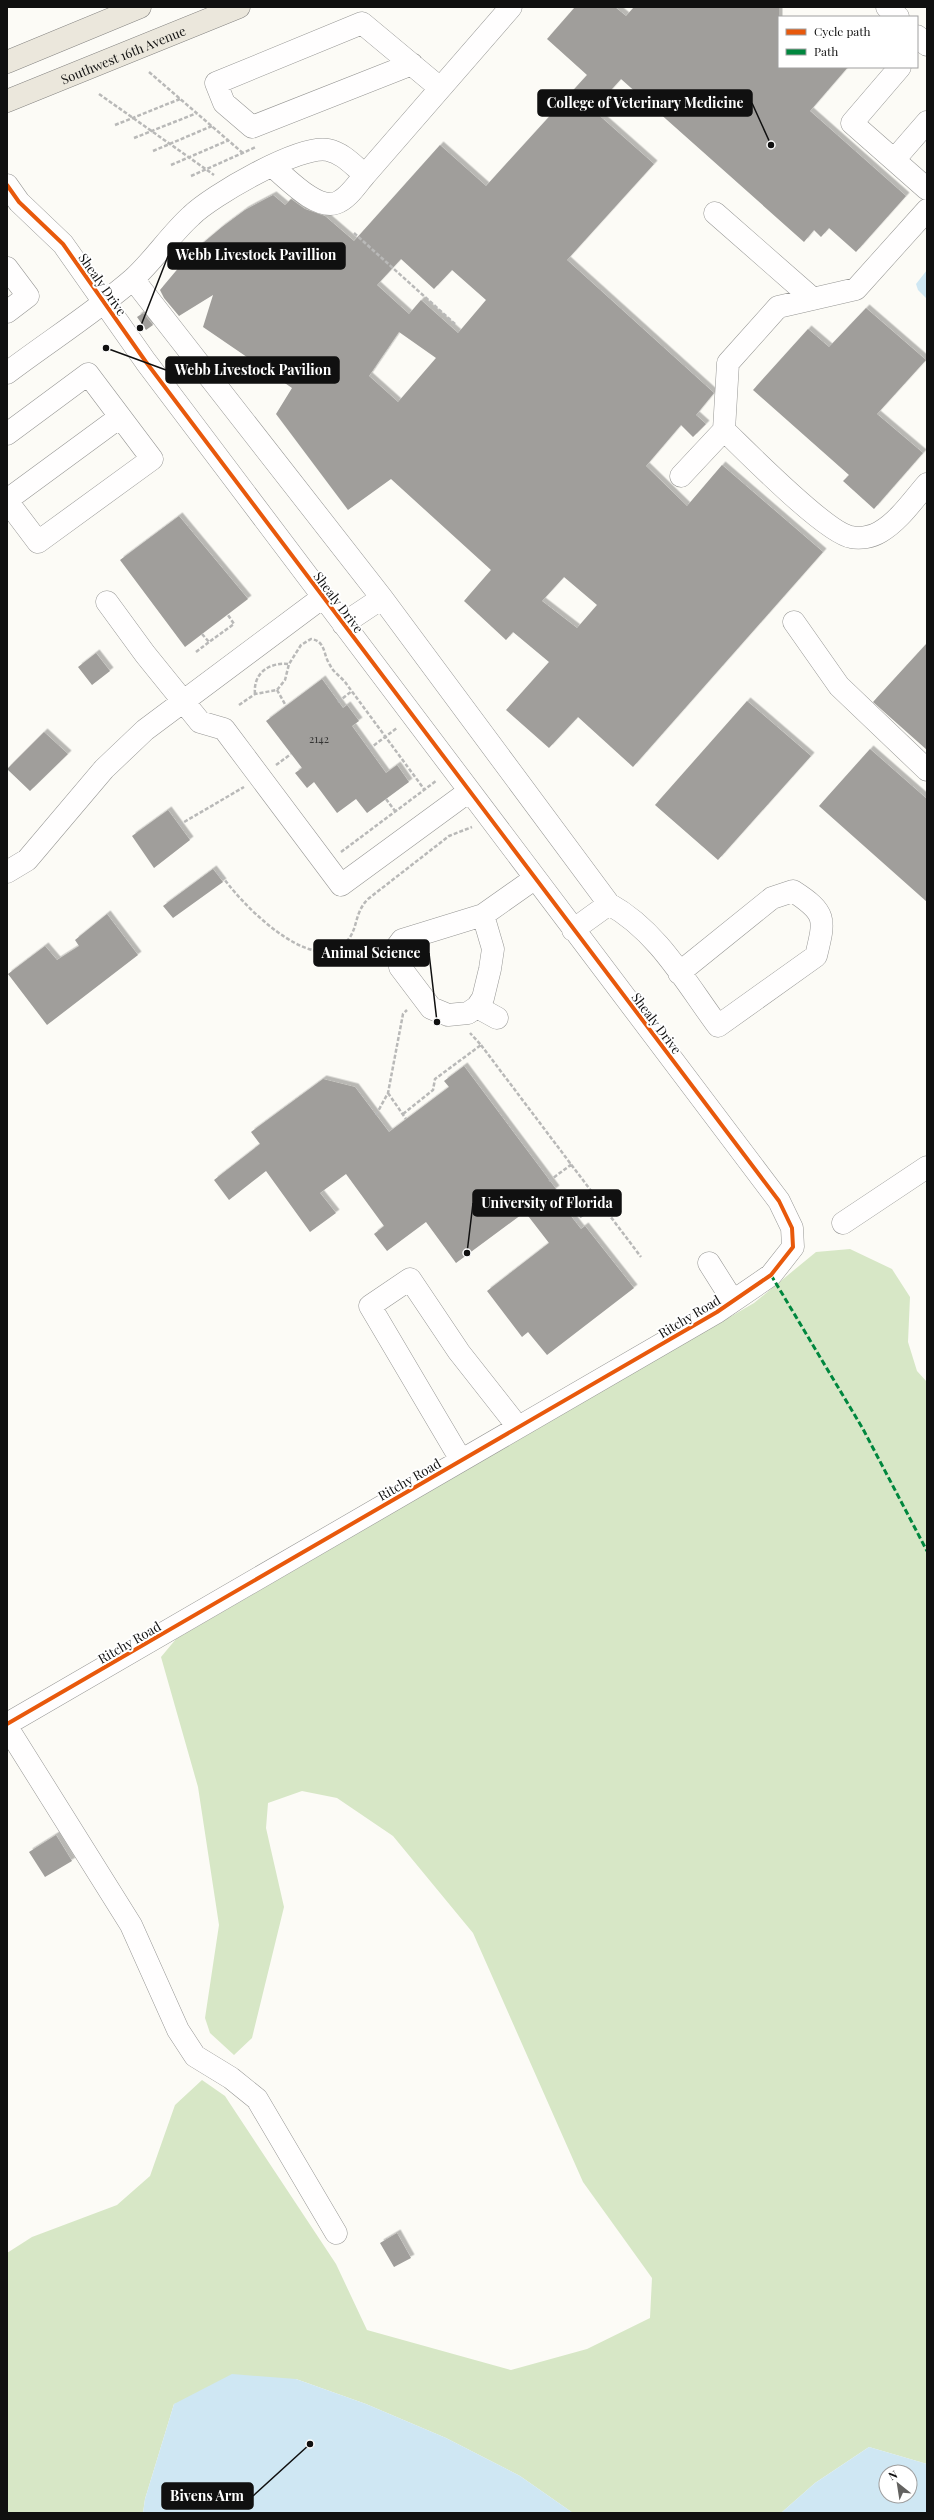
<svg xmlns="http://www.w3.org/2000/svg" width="934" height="2520" font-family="'Playfair Display',serif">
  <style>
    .forest { fill: #d7e7c6 }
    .water { fill: #cfe7f3; fill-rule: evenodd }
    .building { fill: #a09e9b; fill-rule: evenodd; filter: url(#shadow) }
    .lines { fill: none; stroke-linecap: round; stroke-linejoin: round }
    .minor-casing { stroke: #969694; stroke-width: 23 }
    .major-casing { stroke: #848381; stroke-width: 23 }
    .path { stroke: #b9b9b8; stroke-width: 2.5; stroke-dasharray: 4 2; stroke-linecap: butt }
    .minor { stroke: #fffefe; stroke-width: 22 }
    .major { stroke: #ebe7dc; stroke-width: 22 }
    .quiet { stroke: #00873e; stroke-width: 3; stroke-dasharray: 6 3; stroke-linecap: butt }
    .cycleway-casing { stroke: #fff; stroke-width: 6 }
    .cycleway { stroke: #e8590c; stroke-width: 4 }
    .labels { text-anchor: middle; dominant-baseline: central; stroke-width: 4; stroke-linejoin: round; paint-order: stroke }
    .number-label { font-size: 11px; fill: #343433 }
    .street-label { font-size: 13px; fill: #101010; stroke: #fff }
    .leader { fill: none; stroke: #101010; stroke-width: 1.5 }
    .callout-dot { fill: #101010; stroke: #fff; stroke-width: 1.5 }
    .callout { fill: #101010; stroke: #101010; stroke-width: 1.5 }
    .callout-label { font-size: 14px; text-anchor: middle; font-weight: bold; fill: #fff }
  </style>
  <defs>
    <filter id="shadow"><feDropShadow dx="3.5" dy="-3.5" stdDeviation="0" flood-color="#0004"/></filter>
  </defs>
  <rect width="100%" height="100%" fill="#fcfbf6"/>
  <path class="forest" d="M 850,1249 L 892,1269 L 910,1297 L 908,1342 L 917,1371 L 927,1382 L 927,2464 L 869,2447 L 815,2483 L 781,2513 L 573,2513 L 520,2476 L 446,2438 L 366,2404 L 296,2379 L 174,2404 L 145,2499 L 143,2513 L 7,2513 L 7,2253 L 32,2237 L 117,2205 L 150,2176 L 175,2105 L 202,2080 L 225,2096 L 336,2264 L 367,2330 L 511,2370 L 587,2349 L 650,2318 L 652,2278 L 583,2182 L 473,1933 L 393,1836 L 337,1798 L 302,1791 L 268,1803 L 266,1828 L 284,1907 L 252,2038 L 234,2055 L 210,2033 L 205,2018 L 219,1925 L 198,1787 L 161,1657 L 176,1639 L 754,1303 L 816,1252 Z"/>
  <path class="water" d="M 927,270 L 927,299 L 918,290 L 916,284 Z
    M 232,2374 L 296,2379 L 366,2404 L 446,2438 L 520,2476 L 573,2513 L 143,2513 L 145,2499 L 174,2404 Z
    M 869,2447 L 927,2464 L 927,2513 L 781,2513 L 815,2483 ZM 886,2472 L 910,2472 L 910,2496 L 886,2496 Z"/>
  <path class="building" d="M 575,7 L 615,7 L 626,16 L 634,7 L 779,7 L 779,67 L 848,67 L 810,111 L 906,196 L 856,252 L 829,228 L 821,237 L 814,230 L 804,242 L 621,79 L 593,110 L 654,164 L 567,260 L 714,393 L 696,415 L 706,424 L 693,437 L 681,425 L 646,466 L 687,506 L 722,465 L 823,552 L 633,767 L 578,717 L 549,748 L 506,710 L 549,662 L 513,632 L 506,640 L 464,601 L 491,570 L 391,479 L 348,510 L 276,414 L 292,388 L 203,327 L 213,295 L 179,316 L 164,298 L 160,290 L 191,253 L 222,227 L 245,210 L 273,195 L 285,205 L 291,199 L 305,209 L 325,216 L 354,241 L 440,145 L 486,186 L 587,75 L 547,39 ZM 401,259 L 434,289 L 452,270 L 486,300 L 458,333 L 421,300 L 409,314 L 377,285 ZM 399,332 L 436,358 L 398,402 L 369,376 ZM 564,577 L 597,605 L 577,628 L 542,601 Z
    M 866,308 L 926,360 L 877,414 L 923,453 L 874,509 L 843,481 L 849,475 L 753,390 L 808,329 L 829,347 Z
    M 143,313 L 153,325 L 146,330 L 137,317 Z
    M 179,516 L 248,599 L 185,647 L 120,560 Z
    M 927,643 L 927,750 L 873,702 Z
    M 96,653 L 110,671 L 92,685 L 78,667 Z
    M 322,679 L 343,708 L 347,705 L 359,721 L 352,726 L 386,773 L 397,765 L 409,782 L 367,813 L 356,799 L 337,813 L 314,782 L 307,788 L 295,773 L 302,768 L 266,721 Z
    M 747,701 L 811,756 L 718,860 L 655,805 Z
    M 44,732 L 68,754 L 30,791 L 7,769 Z
    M 870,749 L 927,799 L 927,902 L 819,806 Z
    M 168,810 L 190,840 L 154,868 L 132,836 Z
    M 213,869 L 223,882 L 173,918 L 163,906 Z
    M 107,914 L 138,955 L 47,1025 L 8,974 L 45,946 L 57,960 L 79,946 L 75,940 Z
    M 464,1066 L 556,1189 L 552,1192 L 581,1229 L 585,1226 L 634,1288 L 547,1355 L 528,1332 L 522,1337 L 487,1291 L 549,1243 L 525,1212 L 456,1263 L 426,1222 L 387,1251 L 374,1234 L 384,1226 L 346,1174 L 320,1193 L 336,1213 L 310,1232 L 266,1171 L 229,1200 L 214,1180 L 260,1144 L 251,1132 L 323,1079 L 355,1087 L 389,1132 L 449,1087 L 444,1081 Z
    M 56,1835 L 72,1861 L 45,1877 L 29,1852 Z
    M 397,2233 L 411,2258 L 394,2267 L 380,2243 Z"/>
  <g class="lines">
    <g class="minor-casing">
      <path id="minor" d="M 887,7 L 898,17
        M 917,36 L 927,45
        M 412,64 L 252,127 L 224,103 L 216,83 L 362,23 L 440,88
        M 900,67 L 852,123 L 927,189
        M 894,160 L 927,122
        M 272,166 C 287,178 316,210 336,203 C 348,199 357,184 365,175
        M 7,185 L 19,202 L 63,244 L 146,362 L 779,1201 L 792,1228 L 793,1247 L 771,1275 L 717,1312 L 7,1724
        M 927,210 L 856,289 L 778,307 L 728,363 L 724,430 C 746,451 826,533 851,537 C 860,539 872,537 880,532 C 899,521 913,500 927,484
        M 715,213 L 813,299
        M 7,268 L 28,296 L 7,312
        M 133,279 L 382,598
        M 7,373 C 48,342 95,312 133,279 C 154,260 170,235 191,216 C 211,196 300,144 328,150 C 343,153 354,166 365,175 L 511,7
        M 7,434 L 88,374 L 152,459 L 38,542 L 7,501
        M 681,476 L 724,430
        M 7,500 L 120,417
        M 107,602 L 145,654 L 200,722 L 224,729 L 341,885 L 468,792
        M 794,622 L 839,686 L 927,770
        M 343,624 L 382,598 L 609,904
        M 7,872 L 27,860 L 104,769 L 145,730 L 323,597
        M 483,915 L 493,949 L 490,969 L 483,998 L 477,1007 L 468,1013 L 448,1015 L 431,1008 L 400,967 L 396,948 L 402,940 L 483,915 L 534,879
        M 573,930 L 609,904 C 658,931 686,983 718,1026 L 816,956 C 825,919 827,913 793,891 L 772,898 L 679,973
        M 477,1007 L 497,1018
        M 843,1223 L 927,1167
        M 709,1263 L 733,1301
        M 461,1460 L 370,1306 L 410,1279 L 459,1352 L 518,1427
        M 7,1727 L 131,1925 L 178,2030 L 195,2056 L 231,2078 L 257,2099 L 336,2233"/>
    </g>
    <g class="major-casing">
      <g id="major">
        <path d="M 7,62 L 140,7"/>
        <path id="s1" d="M 7,101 L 239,7"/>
      </g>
    </g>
    <path class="path" d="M 149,72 L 244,154
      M 99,94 L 214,175
      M 115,125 L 180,99
      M 134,138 L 197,113
      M 153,151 L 212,126
      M 171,165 L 229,140
      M 191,176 L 256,147
      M 354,233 L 455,324
      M 202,634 L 209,642 L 234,624 L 228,615
      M 196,652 L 209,642
      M 277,690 L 286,706
      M 255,694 C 253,673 269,662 289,664
      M 338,702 L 352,691
      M 239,705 L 255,694 L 277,690 L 285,680 L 289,664 L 301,645 L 311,639 C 326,641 323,655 330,665 C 333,672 340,676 345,682 L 424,789
      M 369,749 L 397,728
      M 276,765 L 291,754
      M 386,799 L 395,811
      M 179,825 L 244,787
      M 341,852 L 436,781
      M 218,875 L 220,873 C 238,901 311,977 345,943 C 359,930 353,914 368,899 L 449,836 L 472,827
      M 481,1045 L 641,1257
      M 388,1093 L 406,1119
      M 403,1114 L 433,1090 L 435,1079 L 481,1045 L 470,1033
      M 376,1115 L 388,1093 L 403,1014 L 407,1010
      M 549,1181 L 572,1164
      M 575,1221 L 600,1202"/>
    <use href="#minor" class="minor"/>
    <use href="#major" class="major"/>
    <path class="quiet" d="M 771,1275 L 863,1429 L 927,1551"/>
    <g class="cycleway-casing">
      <path id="cycleway" d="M 7,185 L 19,202 L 63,244 L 146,362 L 779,1201 L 792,1228 L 793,1247 L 771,1275 L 717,1312 L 7,1724"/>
    </g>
    <use href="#cycleway" class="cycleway"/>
  </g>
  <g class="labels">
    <g class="number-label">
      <text x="319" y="738">2142</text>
    </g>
    <g class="street-label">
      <text stroke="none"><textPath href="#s1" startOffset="125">Southwest 16th Avenue</textPath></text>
      <text transform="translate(103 284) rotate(55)">Shealy Drive</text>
      <text transform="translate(339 602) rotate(53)">Shealy Drive</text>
      <text transform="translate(657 1023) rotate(53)">Shealy Drive</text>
      <text transform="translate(689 1316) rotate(-31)">Ritchy Road</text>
      <text transform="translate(409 1479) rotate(-30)">Ritchy Road</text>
      <text transform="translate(129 1642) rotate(-30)">Ritchy Road</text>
    </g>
  </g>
  <path class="leader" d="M771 145L752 103M140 328L168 256M106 348L166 370M437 1022L429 953M467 1253L473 1203M310 2444L253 2496"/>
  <g class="callout-dot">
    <circle cx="771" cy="145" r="4"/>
    <circle cx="140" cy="328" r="4"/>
    <circle cx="106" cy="348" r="4"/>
    <circle cx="437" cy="1022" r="4"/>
    <circle cx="467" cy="1253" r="4"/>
    <circle cx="310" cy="2444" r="4"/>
  </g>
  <g class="callout">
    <rect x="538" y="90" width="214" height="26" rx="4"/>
    <rect x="168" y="243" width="177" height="26" rx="4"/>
    <rect x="166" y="357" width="173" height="26" rx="4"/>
    <rect x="314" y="940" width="115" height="26" rx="4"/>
    <rect x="473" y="1190" width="148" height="26" rx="4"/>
    <rect x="162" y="2483" width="91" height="26" rx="4"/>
  </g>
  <g class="callout-label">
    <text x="645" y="108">College of Veterinary Medicine</text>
    <text x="256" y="260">Webb Livestock Pavillion</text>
    <text x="253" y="375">Webb Livestock Pavilion</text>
    <text x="371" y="958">Animal Science</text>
    <text x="547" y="1208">University of Florida</text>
    <text x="207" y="2501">Bivens Arm</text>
  </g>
  <rect width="934" height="2520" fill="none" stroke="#101010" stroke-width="16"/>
  <rect x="778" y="16" width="140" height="52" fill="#ffffff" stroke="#9f9f9f"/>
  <rect x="786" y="29" width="20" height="6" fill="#e8590c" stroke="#9f9f9f"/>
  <text x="814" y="36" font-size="12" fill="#101010">Cycle path</text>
  <rect x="786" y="49" width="20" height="6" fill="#00873e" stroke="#9f9f9f"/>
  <text x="814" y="56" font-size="12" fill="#101010">Path</text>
  <g transform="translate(898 2484) rotate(330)"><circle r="19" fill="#ffffff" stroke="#9f9f9f"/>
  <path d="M0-3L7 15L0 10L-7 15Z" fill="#636260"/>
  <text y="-6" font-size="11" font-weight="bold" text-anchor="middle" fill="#101010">N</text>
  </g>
</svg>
